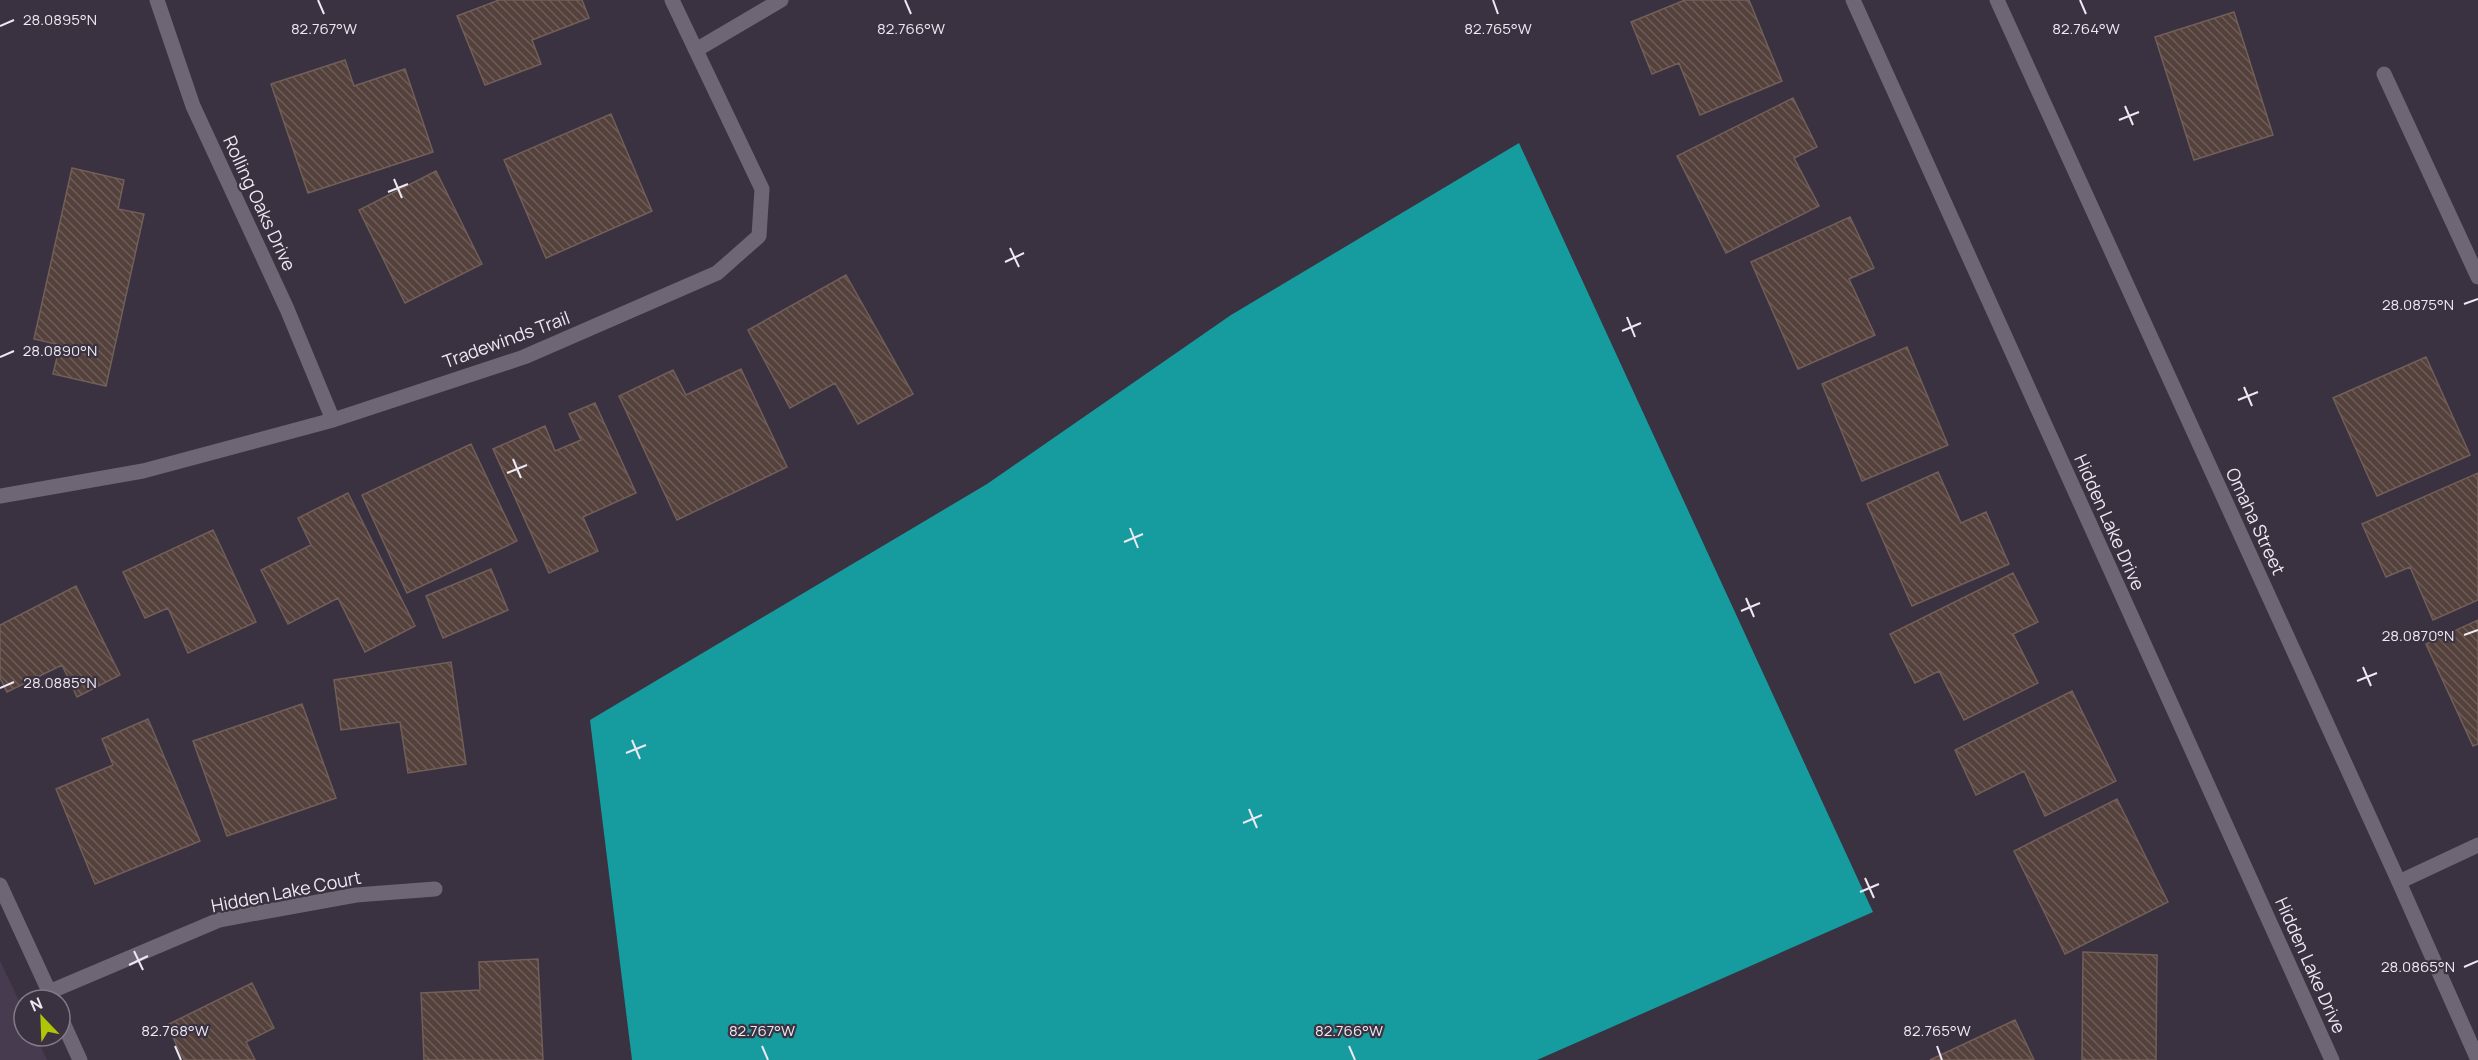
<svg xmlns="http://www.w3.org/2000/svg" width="2478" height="1060" font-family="Manrope,sans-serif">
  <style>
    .built { fill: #463b4f }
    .water { fill: #169b9f }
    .building { fill: url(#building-back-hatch); stroke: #725f59; stroke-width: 1.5 }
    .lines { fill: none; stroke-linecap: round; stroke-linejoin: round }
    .lane { stroke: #6e6575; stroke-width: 15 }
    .street { stroke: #6e6575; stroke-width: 15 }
    .secondary { stroke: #6e6575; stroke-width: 15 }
    .ticks { fill: none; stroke: #ede8f1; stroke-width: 2 }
    .labels { text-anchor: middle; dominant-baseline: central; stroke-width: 4.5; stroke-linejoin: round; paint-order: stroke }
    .street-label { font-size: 18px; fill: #ede8f1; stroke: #3a3240 }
    .ticks-label { font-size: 15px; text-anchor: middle; fill: #ede8f1; stroke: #3a3240; stroke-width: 4.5; stroke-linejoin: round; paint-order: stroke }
  </style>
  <defs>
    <pattern id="building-back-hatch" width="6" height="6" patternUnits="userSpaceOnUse" patternTransform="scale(1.5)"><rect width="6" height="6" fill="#54413c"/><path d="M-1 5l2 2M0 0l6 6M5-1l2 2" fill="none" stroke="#6d5c59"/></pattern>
  </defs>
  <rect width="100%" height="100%" fill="#3a3240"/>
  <path class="built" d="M 0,961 L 24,1011 L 24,1036 L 36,1036 L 47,1060 L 0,1060 Z"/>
  <path class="water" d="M 1519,143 L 1873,912 L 1537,1060 L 632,1060 L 590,720 L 987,484 L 1231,315 Z"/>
  <path class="building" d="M 499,0 L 582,0 L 589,18 L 532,40 L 541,64 L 485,85 L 457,16 Z
    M 1685,0 L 1749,0 L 1782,81 L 1700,115 L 1679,63 L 1652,74 L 1631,22 Z
    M 2234,12 L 2273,135 L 2194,160 L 2155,37 Z
    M 345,60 L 354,86 L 405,69 L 433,152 L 308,193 L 271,84 Z
    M 1793,98 L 1817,147 L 1794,158 L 1819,206 L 1726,253 L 1677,156 Z
    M 611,114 L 652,211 L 546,258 L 504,160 Z
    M 72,168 L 124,180 L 118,209 L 144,214 L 106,386 L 53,374 L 60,345 L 34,339 Z
    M 436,171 L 482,264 L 405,303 L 359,210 Z
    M 1850,217 L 1874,268 L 1849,279 L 1875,335 L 1798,369 L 1751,262 Z
    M 846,275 L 913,394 L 858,424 L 835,383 L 790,408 L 748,330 Z
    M 1907,347 L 1948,445 L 1862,481 L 1822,384 Z
    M 2426,357 L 2470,455 L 2377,496 L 2333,398 Z
    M 741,369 L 787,467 L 677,520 L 619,396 L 673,370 L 686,395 Z
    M 595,403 L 636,493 L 583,517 L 598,551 L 549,573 L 493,449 L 545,426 L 555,451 L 581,440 L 569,414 Z
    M 471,444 L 517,541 L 407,593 L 362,495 Z
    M 1938,472 L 1961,523 L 1986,512 L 2009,564 L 1912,606 L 1867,504 Z
    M 2478,473 L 2478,600 L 2433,620 L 2410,567 L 2386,577 L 2362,524 Z
    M 348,493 L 415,626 L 365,652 L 338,598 L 288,624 L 261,570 L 311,545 L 298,518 Z
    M 213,530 L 256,622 L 188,653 L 168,608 L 145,618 L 123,572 Z
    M 491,569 L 508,610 L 443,638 L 426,596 Z
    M 2013,573 L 2038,622 L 2013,634 L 2038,683 L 1964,720 L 1939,671 L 1915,683 L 1890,634 Z
    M 76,586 L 120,675 L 77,697 L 62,665 L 7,692 L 0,678 L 0,625 Z
    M 2478,620 L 2478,744 L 2473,746 L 2426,644 Z
    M 451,662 L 466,764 L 408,773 L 400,722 L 341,730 L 334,680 Z
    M 2072,691 L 2116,781 L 2045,816 L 2024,771 L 1976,795 L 1955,750 Z
    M 302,704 L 336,798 L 227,836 L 193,741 Z
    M 148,719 L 200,841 L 95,884 L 56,789 L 113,765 L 102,739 Z
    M 2117,799 L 2168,902 L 2065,954 L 2014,851 Z
    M 2083,952 L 2157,955 L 2156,1060 L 2082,1060 Z
    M 538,959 L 543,1060 L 424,1060 L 421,993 L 480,990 L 479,962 Z
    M 252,983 L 274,1028 L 246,1042 L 255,1060 L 184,1060 L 167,1025 Z
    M 2015,1020 L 2034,1060 L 1930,1060 Z"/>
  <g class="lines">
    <path class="lane" d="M 696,50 L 781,0"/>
    <path class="street" d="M 157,0 L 193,106 L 287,309 L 333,420
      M 1853,0 L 2332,1060
      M 2384,74 L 2478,277
      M 0,496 L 143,471 L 333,420 L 524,357 L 717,273 L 759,236 L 762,189 L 672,0
      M 2399,882 L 2478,845
      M 0,885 L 53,1000
      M 49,992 L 219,920 L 356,895 L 435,889
      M 60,1016 L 80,1060"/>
    <path class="secondary" d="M 1997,0 L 2399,882 L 2478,1060"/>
  </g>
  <path class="ticks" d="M 318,0 L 324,14M 905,0 L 911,14M 1493,0 L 1498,14M 2080,0 L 2086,14M 0,26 L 14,20M 2125,106 L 2133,125M 2119,120 L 2139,112M 394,179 L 402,198M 388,192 L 408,184M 1010,248 L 1019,267M 1005,262 L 1024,253M 2464,304 L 2478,299M 1627,317 L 1635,337M 1622,331 L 1641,323M 0,357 L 14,351M 2244,387 L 2252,406M 2238,400 L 2258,392M 513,459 L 521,478M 507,473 L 527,465M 1130,528 L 1138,548M 1124,542 L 1143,534M 1746,598 L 1754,617M 1741,611 L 1760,603M 2464,635 L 2478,630M 2363,667 L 2371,686M 2357,681 L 2377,673M 0,688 L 14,682M 632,740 L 640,759M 626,753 L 646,745M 1249,809 L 1257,828M 1243,823 L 1262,815M 1865,878 L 1874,898M 1860,892 L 1879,884M 134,951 L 143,970M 129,965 L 148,956M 2464,967 L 2478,961M 175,1046 L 181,1060M 762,1046 L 768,1060M 1349,1046 L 1355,1060M 1937,1046 L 1942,1060"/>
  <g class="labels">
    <g class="street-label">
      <text transform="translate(260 203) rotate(65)">Rolling Oaks Drive</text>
      <text transform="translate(506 339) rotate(-20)">Tradewinds Trail</text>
      <text transform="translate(2256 521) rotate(65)">Omaha Street</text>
      <text transform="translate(2110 522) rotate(66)">Hidden Lake Drive</text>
      <text transform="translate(286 891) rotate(-11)">Hidden Lake Court</text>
      <text transform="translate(2311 965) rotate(66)">Hidden Lake Drive</text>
    </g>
  </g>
  <g class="ticks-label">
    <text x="60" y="25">28.0895°N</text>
    <text x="324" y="34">82.767°W</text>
    <text x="911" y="34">82.766°W</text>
    <text x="1498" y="34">82.765°W</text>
    <text x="2086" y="34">82.764°W</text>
    <text x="2418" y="310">28.0875°N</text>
    <text x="60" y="356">28.0890°N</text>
    <text x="2418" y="641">28.0870°N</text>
    <text x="60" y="688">28.0885°N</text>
    <text x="2418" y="972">28.0865°N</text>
    <text x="175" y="1036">82.768°W</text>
    <text x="762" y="1036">82.767°W</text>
    <text x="1349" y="1036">82.766°W</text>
    <text x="1937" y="1036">82.765°W</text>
  </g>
  <g transform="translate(42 1018) rotate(337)"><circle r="28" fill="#3a3240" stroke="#827b87" stroke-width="1.5"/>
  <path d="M0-4.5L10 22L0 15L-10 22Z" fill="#afc505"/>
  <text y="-9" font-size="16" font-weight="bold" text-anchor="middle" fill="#ede8f1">N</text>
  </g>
</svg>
